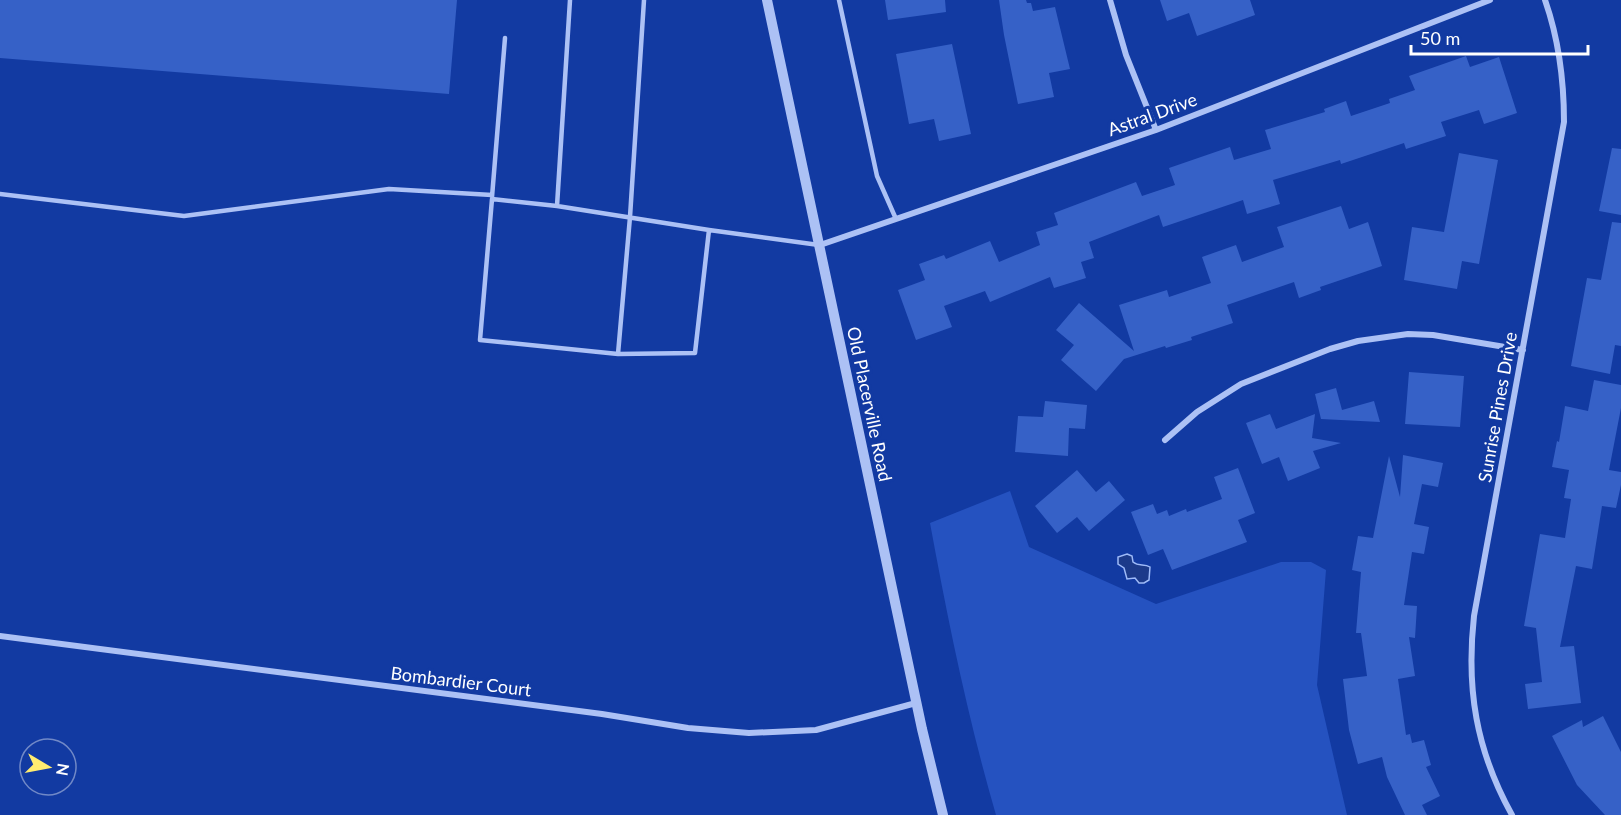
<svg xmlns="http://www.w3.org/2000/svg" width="1621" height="815" font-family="Lato,sans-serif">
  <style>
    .green { fill: #2552c0 }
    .water { fill: #1c3a8a; stroke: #9ebaf8; stroke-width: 1.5 }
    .building { fill: #3661c7 }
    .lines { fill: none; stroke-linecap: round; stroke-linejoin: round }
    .service { stroke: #acc1f5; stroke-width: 4.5 }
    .minor { stroke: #acc1f5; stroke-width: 6 }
    .tertiary { stroke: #acc1f5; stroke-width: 10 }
    .labels { text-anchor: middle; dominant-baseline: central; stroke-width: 6; stroke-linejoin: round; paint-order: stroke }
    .street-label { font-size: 18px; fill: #fff; stroke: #123aa2 }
  </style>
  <rect width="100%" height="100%" fill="#123aa2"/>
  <path class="green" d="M 1010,491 L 1029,547 L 1156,604 L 1281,562 L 1311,562 L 1326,570 L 1317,685 L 1347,815 L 996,815 C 968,719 948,621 930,523 Z"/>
  <path class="water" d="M 1127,554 L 1132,556 L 1133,562 C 1139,567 1144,563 1150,567 L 1149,580 L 1144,583 L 1139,583 L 1135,578 L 1127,579 L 1124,568 L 1118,564 L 1118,557 Z"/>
  <path class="building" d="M 0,0 L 457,0 L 449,94 L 0,58 Z
    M 885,0 L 945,0 L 946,12 L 888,20 Z
    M 999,0 L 1026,0 L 1027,3 L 1031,3 L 1033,11 L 1055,7 L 1070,69 L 1049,73 L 1054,97 L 1018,104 L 1004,35 Z
    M 1160,0 L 1250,0 L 1255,15 L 1197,36 L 1189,13 L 1167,21 Z
    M 952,44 L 971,134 L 939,141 L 934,119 L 909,124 L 896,54 Z
    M 1466,56 L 1470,67 L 1499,57 L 1517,113 L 1484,124 L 1479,110 L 1441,122 L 1446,136 L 1406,149 L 1404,143 L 1341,164 L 1340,160 L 1273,180 L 1280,204 L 1247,214 L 1243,200 L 1163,227 L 1159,215 L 1089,242 L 1094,258 L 1081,262 L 1086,278 L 1054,288 L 1050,277 L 990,302 L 985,291 L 944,306 L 952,327 L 916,340 L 898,290 L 925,280 L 919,264 L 944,255 L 946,259 L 990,241 L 999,262 L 1040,245 L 1036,232 L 1058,225 L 1054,213 L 1136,182 L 1142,196 L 1175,185 L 1169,168 L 1230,147 L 1234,160 L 1271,149 L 1265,130 L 1325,112 L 1324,109 L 1346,101 L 1351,116 L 1390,103 L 1389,99 L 1415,90 L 1409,76 Z
    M 1612,148 L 1621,149 L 1621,215 L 1599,211 Z
    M 1459,153 L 1498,160 L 1479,264 L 1462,261 L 1457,289 L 1404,280 L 1412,227 L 1444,232 Z
    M 1341,206 L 1349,229 L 1368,222 L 1382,266 L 1320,287 L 1321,290 L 1299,298 L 1294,282 L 1227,305 L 1233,323 L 1191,337 L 1192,340 L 1166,348 L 1165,346 L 1124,359 L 1096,391 L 1061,360 L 1074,345 L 1056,330 L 1079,303 L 1134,351 L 1119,305 L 1167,290 L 1169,297 L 1211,283 L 1202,257 L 1236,245 L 1242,262 L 1284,247 L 1277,227 Z
    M 1612,222 L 1621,223 L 1621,346 L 1615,345 L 1610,374 L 1571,366 L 1587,278 L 1601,280 Z
    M 1409,372 L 1464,376 L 1460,427 L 1405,424 Z
    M 1594,380 L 1621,385 L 1621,408 L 1609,470 L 1621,472 L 1621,485 L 1616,508 L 1602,506 L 1592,569 L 1576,566 L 1560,647 L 1574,646 L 1581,703 L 1528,709 L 1525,684 L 1542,682 L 1536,628 L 1524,626 L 1540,534 L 1565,538 L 1571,499 L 1564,498 L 1569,470 L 1552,467 L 1557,441 L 1559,442 L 1565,406 L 1588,411 Z
    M 1336,388 L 1342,410 L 1374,401 L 1380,422 L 1321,419 L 1315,394 Z
    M 1045,401 L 1087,405 L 1085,429 L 1069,428 L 1068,456 L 1015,452 L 1018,416 L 1043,417 Z
    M 1270,414 L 1276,429 L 1315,414 L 1312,438 L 1341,443 L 1313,451 L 1320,468 L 1288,481 L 1279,457 L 1262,464 L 1246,423 Z
    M 1403,455 L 1443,463 L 1438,487 L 1422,484 L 1414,524 L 1429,527 L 1424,554 L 1412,552 L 1404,605 L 1417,606 L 1415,638 L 1409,637 L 1415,676 L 1398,679 L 1406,735 L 1410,734 L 1412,743 L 1424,740 L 1431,765 L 1426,767 L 1440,796 L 1422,805 L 1427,815 L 1405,815 L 1387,777 L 1382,757 L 1358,764 L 1349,730 L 1343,679 L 1367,676 L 1361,633 L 1356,633 L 1361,572 L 1352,570 L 1358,536 L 1373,538 L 1389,456 L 1400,497 Z
    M 1238,468 L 1255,513 L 1238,520 L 1247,542 L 1172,570 L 1163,549 L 1148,555 L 1131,512 L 1153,504 L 1157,514 L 1167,510 L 1169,516 L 1186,509 L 1187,512 L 1222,499 L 1214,477 Z
    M 1077,470 L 1096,492 L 1109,481 L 1125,500 L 1089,531 L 1077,517 L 1057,533 L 1035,506 Z
    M 1603,716 L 1621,752 L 1621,815 L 1605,815 L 1577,785 L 1552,736 L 1582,720 L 1583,727 Z"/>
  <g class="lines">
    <path class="service" d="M 570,0 L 557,206 L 709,230 L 819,245
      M 839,0 L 877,176 L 896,219
      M 0,194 L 184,216 L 389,189 L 492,195
      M 492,197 L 505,38
      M 557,206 L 492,199 L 480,340 L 618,354 L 630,217 L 644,0
      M 618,354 L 695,353 L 709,230"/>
    <path class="minor" d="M 1110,0 L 1126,55 L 1156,130
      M 820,245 L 1156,130 L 1490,0
      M 1165,440 L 1197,412 L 1241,384 L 1330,349 L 1358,341 L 1408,334 L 1433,335 L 1523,350
      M 0,636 L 602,714 L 688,728 L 749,733 L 816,730 L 916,703
      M 1512,815 C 1476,750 1466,689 1474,616 L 1564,122 C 1564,79 1559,40 1545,0"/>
    <path class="tertiary" d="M 767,0 L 922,729 L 943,815"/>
  </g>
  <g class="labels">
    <g class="street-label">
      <text transform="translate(1152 114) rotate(-20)">Astral Drive</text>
      <text transform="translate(870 404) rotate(78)">Old Placerville Road</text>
      <text transform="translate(1497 407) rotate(-80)">Sunrise Pines Drive</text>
      <text transform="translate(461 681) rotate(7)">Bombardier Court</text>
    </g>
  </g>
  <g transform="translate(48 767) rotate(100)"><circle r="28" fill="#123aa2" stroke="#7189c7" stroke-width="1.5"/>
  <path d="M0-4.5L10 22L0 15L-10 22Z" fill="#ffec70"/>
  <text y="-9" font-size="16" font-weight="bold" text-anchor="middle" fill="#ffffff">N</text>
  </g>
  <path d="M1411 45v9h177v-9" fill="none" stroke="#ffffff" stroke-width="3"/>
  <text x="1420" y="45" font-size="18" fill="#ffffff" stroke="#123aa2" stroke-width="4.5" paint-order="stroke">50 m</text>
</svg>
